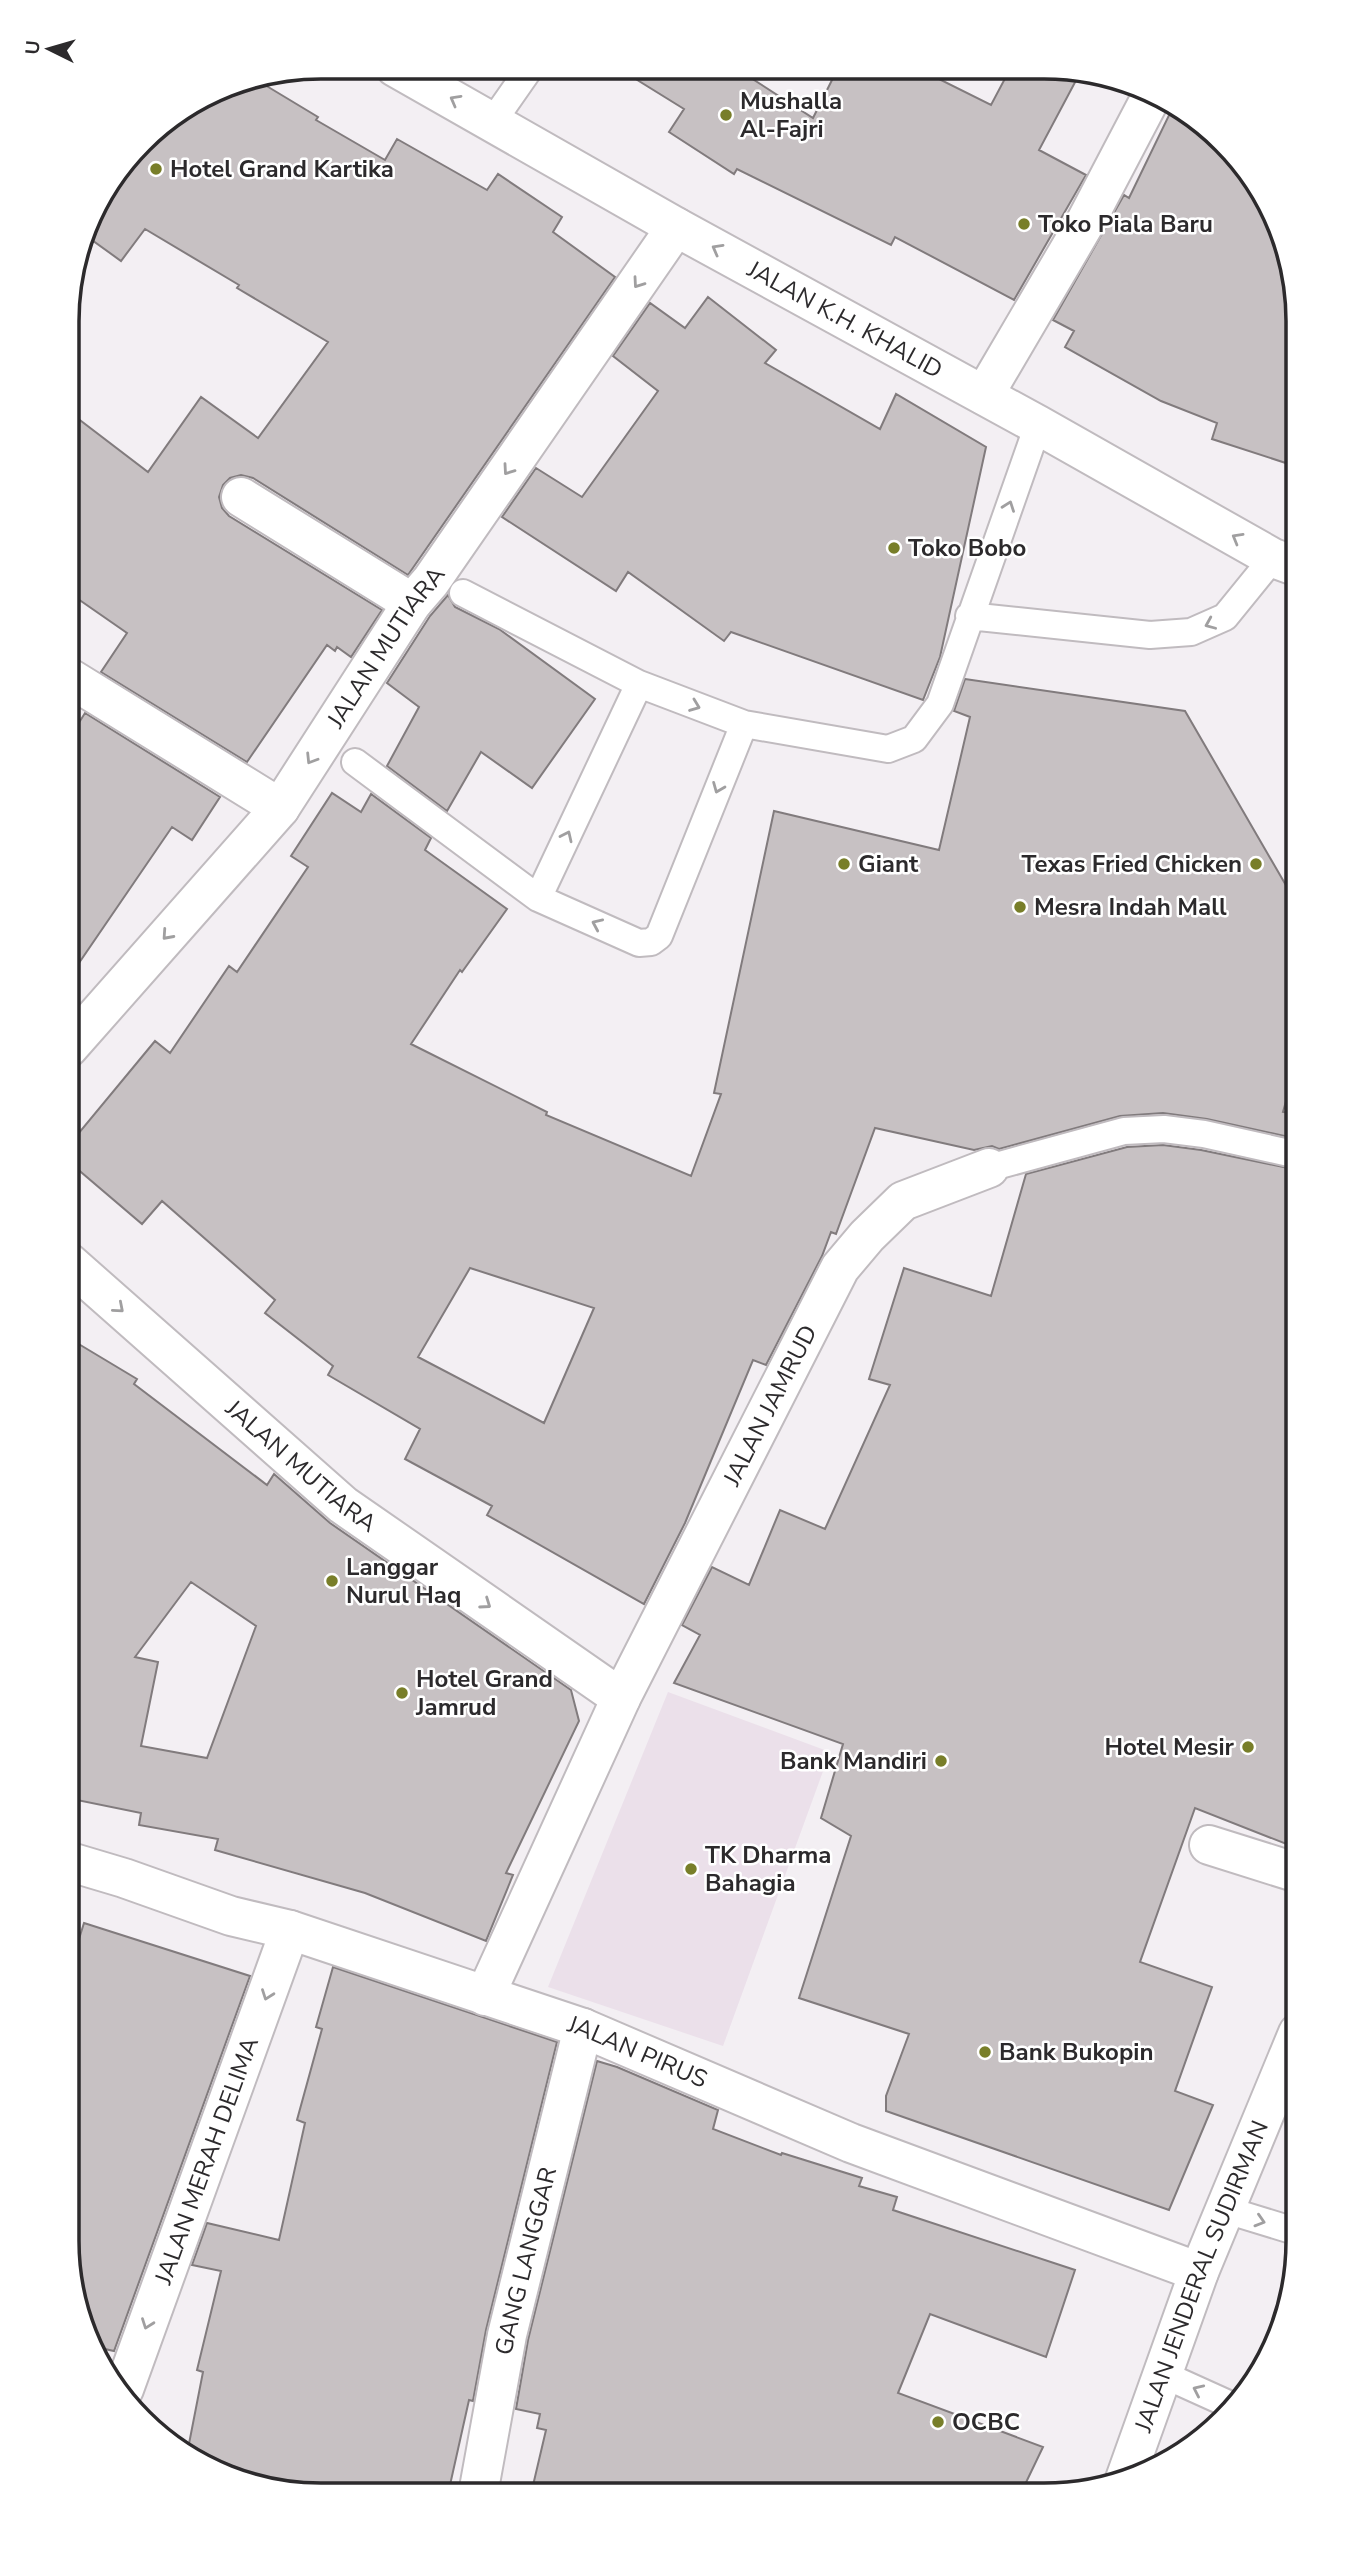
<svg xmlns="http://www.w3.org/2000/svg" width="1365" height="2562" font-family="'Nunito Sans',sans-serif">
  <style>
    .built { fill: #ebe0ea }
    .building { fill: #c7c1c3; stroke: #817b7d; stroke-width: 2; fill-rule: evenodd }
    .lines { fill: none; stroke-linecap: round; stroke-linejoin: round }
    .lane-casing { stroke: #c0bbbf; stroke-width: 30 }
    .street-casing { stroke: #c0bbbf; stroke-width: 42 }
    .secondary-casing { stroke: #c0bbbf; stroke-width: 42 }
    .lane { stroke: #fff; stroke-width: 26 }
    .street { stroke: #fff; stroke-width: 38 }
    .secondary { stroke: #fff; stroke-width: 38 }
    .oneway { stroke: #a09fa0 }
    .poi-dot { fill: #787e29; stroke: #fff; stroke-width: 2.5 }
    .labels { text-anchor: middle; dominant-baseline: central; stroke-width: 5; stroke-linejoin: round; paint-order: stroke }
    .poi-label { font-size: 24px; font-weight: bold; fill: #2c2a2c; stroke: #fff; text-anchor: start }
    .street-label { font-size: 24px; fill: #2c2a2c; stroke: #fff }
    .rim { fill: none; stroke: #2c2a2c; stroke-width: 3.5 }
  </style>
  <rect width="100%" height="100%" fill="#f3eff3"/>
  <path class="built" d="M 668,1692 L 830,1752 L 723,2046 L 548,1987 Z"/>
  <path class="building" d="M 618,68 L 737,69 L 813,118 L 837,70 L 921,70 L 991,105 L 1009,71 L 1081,71 L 1039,150 L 1086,175 L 1014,300 L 895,237 L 891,245 L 737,169 L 734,174 L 669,132 L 684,109 Z
    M 255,79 L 318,117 L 316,120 L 385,160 L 397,139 L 487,190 L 498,174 L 562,217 L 553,232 L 615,277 L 408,575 L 253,478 L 241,475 L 230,478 L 223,485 L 219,497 L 222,508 L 229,516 L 382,610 L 351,657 L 337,647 L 335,651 L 327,645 L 247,762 L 101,672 L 127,633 L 68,592 L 68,411 L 148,472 L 201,397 L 258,438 L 328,342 L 237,288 L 239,285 L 145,229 L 121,261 L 85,235 L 93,208 L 153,130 L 224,86 Z
    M 1172,109 L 1212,129 L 1285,239 L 1298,320 L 1298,467 L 1212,439 L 1217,423 L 1161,401 L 1065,347 L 1074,331 L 1053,320 L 1124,195 L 1129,198 Z
    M 708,297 L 776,350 L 765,363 L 880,429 L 896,394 L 986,447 L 940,657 L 923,700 L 731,632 L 724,641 L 628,572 L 616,591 L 502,517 L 536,468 L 582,497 L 658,391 L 613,356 L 650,303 L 685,328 Z
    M 448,595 L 455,607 L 499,629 L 595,699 L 532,788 L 481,752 L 447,811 L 387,766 L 419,707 L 387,683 L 430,616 Z
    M 965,679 L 1185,711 L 1298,906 L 1298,1059 L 1283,1112 L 1298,1114 L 1298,1139 L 1207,1119 L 1163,1113 L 1120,1116 L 999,1149 L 992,1146 L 974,1150 L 875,1128 L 836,1234 L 831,1232 L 822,1256 L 766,1365 L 753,1360 L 685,1523 L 644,1604 L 487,1515 L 492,1506 L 405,1459 L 420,1429 L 328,1375 L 333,1366 L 265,1313 L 275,1300 L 162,1201 L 142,1224 L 68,1161 L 68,1146 L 155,1041 L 170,1053 L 229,966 L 237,972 L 308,867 L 291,856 L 332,793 L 361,812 L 371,794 L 431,838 L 425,850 L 507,909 L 462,972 L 460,970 L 411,1044 L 547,1112 L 546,1115 L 691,1176 L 721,1094 L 714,1093 L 774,811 L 939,850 L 970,717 L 954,711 ZM 470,1268 L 594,1308 L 544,1423 L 418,1357 Z
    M 85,713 L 220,797 L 192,840 L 172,827 L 68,979 L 68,740 Z
    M 1163,1145 L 1201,1150 L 1298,1170 L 1298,1428 L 1286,1478 L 1298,1481 L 1298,1817 L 1289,1845 L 1195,1808 L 1140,1962 L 1212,1987 L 1175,2091 L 1213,2105 L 1169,2210 L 886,2111 L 886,2096 L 909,2034 L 799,1998 L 851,1836 L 821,1818 L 843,1744 L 674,1683 L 700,1635 L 682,1625 L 712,1567 L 749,1585 L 780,1510 L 825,1529 L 890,1385 L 869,1379 L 904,1268 L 991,1296 L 1026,1174 L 1127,1147 Z
    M 67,1337 L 137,1379 L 134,1384 L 267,1485 L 274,1474 L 330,1523 L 571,1690 L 579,1721 L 506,1873 L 513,1875 L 486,1941 L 365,1893 L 215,1850 L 218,1839 L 139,1825 L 141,1813 L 67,1798 ZM 191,1582 L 256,1626 L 207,1758 L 141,1746 L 158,1662 L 135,1657 Z
    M 84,1923 L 250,1976 L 114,2351 L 96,2347 L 80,2323 L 66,2242 L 67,1977 Z
    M 333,1967 L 557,2042 L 486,2330 L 473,2401 L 469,2400 L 448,2494 L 287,2493 L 223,2476 L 187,2454 L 203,2372 L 197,2370 L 221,2271 L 192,2265 L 207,2223 L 279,2240 L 305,2123 L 297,2120 L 322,2029 L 316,2027 Z
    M 597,2061 L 617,2067 L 718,2110 L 713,2129 L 781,2155 L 782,2153 L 862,2178 L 859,2186 L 897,2197 L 893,2210 L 1075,2270 L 1046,2357 L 930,2314 L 898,2393 L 1043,2447 L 1020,2495 L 531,2494 L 546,2430 L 537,2428 L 540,2414 L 516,2409 L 528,2340 Z"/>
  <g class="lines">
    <g class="lane-casing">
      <path id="lane" d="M 493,121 L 530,68
        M 463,593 L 639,684
        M 969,616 L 1150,635 L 1191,632 L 1225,617 L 1273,558
        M 355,762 L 538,898 L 639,943 L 651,942 L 659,936 L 744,724
        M 538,898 L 639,684 L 744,724 L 888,749 L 914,739 L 940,704 L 1038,425
        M 989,1168 L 1124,1131 L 1164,1129 L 1204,1134 L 1298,1155
        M 1223,2209 L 1298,2232
        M 1162,2374 L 1235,2407"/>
    </g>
    <g class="street-casing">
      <g id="street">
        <path d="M 984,395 L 1085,223 L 1150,99"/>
        <path d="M 241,497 L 412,603"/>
        <path d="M 68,677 L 280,808"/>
        <path id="s1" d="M 68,1048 L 280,808 L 412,603 L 431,581 L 676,227"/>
        <path id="s2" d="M 68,1262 L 343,1505 L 621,1698"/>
        <path d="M 1209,1845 L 1298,1873"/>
        <path id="s3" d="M 67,1861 L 124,1878 L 231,1916 L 290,1930 L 583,2028 L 851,2143 L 1199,2272"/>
        <path id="s4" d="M 485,1996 L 621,1698 L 840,1268 L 867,1236 L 903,1201 L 989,1168"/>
        <path id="s5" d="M 124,2389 L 290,1930"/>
        <path id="s6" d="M 478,2494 L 507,2335 L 583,2028"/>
      </g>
    </g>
    <g class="secondary-casing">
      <g id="secondary">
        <path id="s7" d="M 395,67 L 676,227 L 1038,425 L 1273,558 L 1298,567"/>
        <path id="s8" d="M 1124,2482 L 1199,2272 L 1298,2033"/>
      </g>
    </g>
    <use href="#lane" class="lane"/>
    <use href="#street" class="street"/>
    <use href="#secondary" class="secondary"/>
  </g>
  <defs><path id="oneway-chevron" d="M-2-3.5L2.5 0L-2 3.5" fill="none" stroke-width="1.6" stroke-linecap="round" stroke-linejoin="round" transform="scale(1.75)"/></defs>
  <g class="oneway">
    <use href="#oneway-chevron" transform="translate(455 100) rotate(-151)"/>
    <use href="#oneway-chevron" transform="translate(717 249) rotate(-151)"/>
    <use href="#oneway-chevron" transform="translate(638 283) rotate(125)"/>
    <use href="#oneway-chevron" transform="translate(508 470) rotate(125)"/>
    <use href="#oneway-chevron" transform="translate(1009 506) rotate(-70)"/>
    <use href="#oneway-chevron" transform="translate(1237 538) rotate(-150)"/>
    <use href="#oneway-chevron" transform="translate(1210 624) rotate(157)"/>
    <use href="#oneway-chevron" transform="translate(695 706) rotate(21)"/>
    <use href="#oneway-chevron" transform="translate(311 759) rotate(122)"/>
    <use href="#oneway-chevron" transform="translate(718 788) rotate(112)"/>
    <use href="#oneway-chevron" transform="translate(567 836) rotate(-65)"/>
    <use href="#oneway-chevron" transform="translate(597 924) rotate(-156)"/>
    <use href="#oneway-chevron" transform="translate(167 935) rotate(132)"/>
    <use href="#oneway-chevron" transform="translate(119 1308) rotate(41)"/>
    <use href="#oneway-chevron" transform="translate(486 1604) rotate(35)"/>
    <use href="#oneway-chevron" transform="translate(267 1995) rotate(110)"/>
    <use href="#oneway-chevron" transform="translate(1260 2221) rotate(17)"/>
    <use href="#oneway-chevron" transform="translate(147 2324) rotate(110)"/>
    <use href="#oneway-chevron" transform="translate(1198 2390) rotate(-155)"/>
  </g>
  <g class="poi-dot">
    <circle cx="726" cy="115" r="7"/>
    <circle cx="156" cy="169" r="7"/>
    <circle cx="1024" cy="224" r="7"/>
    <circle cx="894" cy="548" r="7"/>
    <circle cx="844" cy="864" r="7"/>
    <circle cx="1256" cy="864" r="7"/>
    <circle cx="1020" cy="907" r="7"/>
    <circle cx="332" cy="1581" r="7"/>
    <circle cx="402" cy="1693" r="7"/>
    <circle cx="1248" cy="1747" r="7"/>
    <circle cx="941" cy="1761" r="7"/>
    <circle cx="691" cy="1869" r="7"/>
    <circle cx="985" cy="2052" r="7"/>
    <circle cx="938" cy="2422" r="7"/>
  </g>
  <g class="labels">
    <g class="poi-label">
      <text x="740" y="101">Mushalla<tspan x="740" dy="28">Al-Fajri</tspan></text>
      <text x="170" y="169">Hotel Grand Kartika</text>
      <text x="1038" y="224">Toko Piala Baru</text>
      <text x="908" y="548">Toko Bobo</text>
      <text x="858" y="864">Giant</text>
      <text x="1242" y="864" text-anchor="end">Texas Fried Chicken</text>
      <text x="1034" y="907">Mesra Indah Mall</text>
      <text x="346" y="1567">Langgar<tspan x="346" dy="28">Nurul Haq</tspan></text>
      <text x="416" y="1679">Hotel Grand<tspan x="416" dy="28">Jamrud</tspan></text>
      <text x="1234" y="1747" text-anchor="end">Hotel Mesir</text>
      <text x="927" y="1761" text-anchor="end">Bank Mandiri</text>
      <text x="705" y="1855">TK Dharma<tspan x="705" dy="28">Bahagia</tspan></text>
      <text x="999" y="2052">Bank Bukopin</text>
      <text x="952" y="2422">OCBC</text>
    </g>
    <g class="street-label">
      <text stroke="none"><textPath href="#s7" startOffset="516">JALAN K.H. KHALID</textPath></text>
      <text stroke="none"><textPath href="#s1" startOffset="513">JALAN MUTIARA</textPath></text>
      <text stroke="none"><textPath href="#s4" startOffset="656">JALAN JAMRUD</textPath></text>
      <text stroke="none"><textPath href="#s2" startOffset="310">JALAN MUTIARA</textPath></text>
      <text stroke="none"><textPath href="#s3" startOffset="602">JALAN PIRUS</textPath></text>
      <text stroke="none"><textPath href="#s5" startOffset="243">JALAN MERAH DELIMA</textPath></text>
      <text stroke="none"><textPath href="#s6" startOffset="238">GANG LANGGAR</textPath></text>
      <text stroke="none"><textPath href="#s8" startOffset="220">JALAN JENDERAL SUDIRMAN</textPath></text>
    </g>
  </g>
  <path d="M0 0H1365V2562H0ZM321 79H1044A242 242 0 0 1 1286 321V2241A242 242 0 0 1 1044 2483H321A242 242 0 0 1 79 2241V321A242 242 0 0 1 321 79Z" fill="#fff" fill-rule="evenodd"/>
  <path class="rim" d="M321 79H1044A242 242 0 0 1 1286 321V2241A242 242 0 0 1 1044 2483H321A242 242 0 0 1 79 2241V321A242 242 0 0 1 321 79Z"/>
  <g transform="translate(49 49) rotate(275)" stroke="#ffffff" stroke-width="5" paint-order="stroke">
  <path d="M0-5L12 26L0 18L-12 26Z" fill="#2c2a2c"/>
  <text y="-10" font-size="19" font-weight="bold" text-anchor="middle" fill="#2c2a2c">U</text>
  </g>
</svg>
